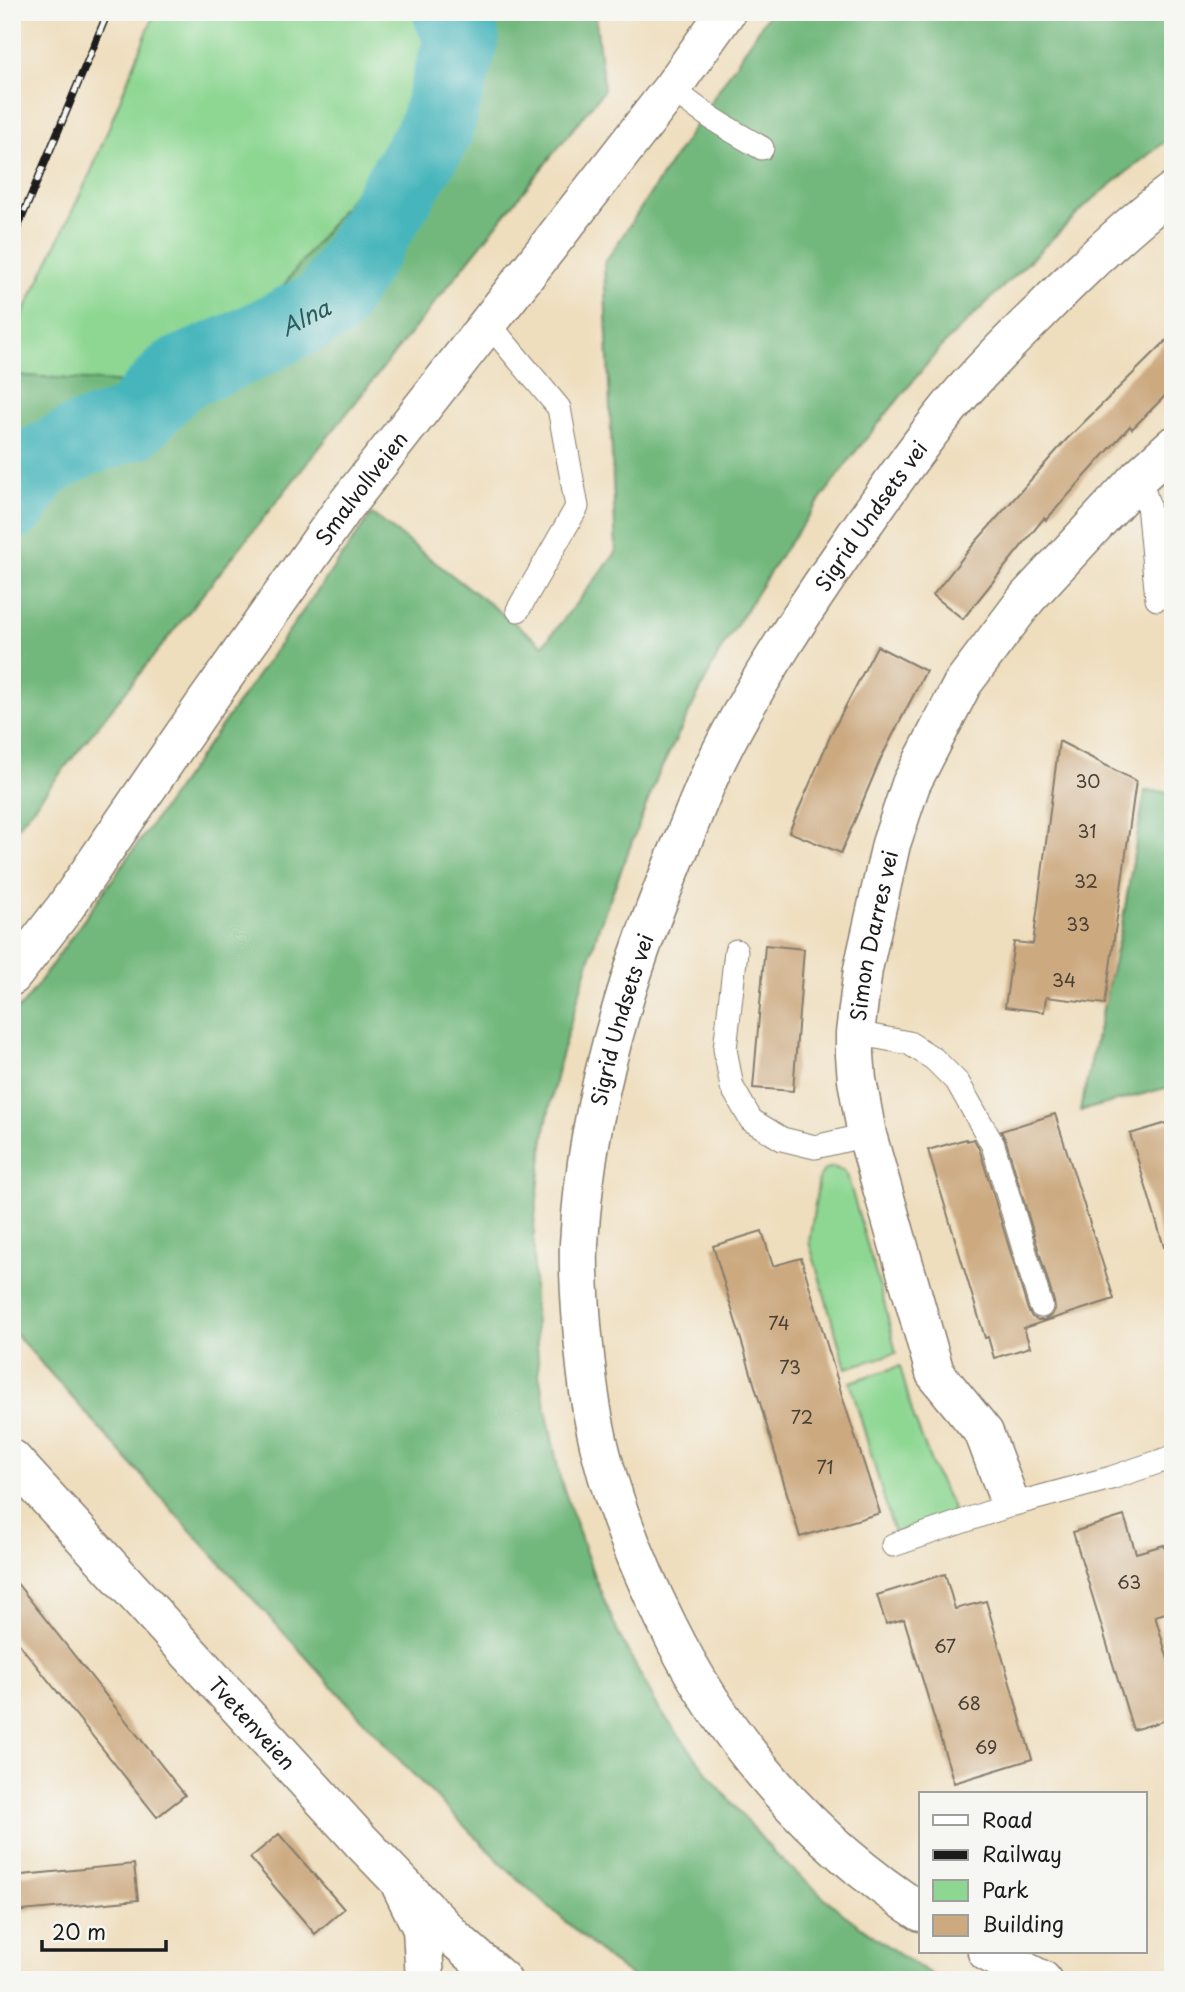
<svg xmlns="http://www.w3.org/2000/svg" width="1185" height="1992" font-family="'Playpen Sans',sans-serif">
  <style>
    .green { fill: #8ed793; stroke: #557a58; stroke-width: 2 }
    .forest { fill: #72b87d; stroke: #476a4c; stroke-width: 2 }
    .lines { fill: none; stroke-linecap: round; stroke-linejoin: round }
    .river { stroke: #47b6bc; stroke-width: 75 }
    .building { fill: #cca97f }
    .service-casing { stroke: #867d6d; stroke-width: 25 }
    .minor-casing { stroke: #867d6d; stroke-width: 41 }
    .tertiary-casing { stroke: #867d6d; stroke-width: 41 }
    .secondary-casing { stroke: #867d6d; stroke-width: 41 }
    .service { stroke: #fff; stroke-width: 23 }
    .minor { stroke: #fff; stroke-width: 38 }
    .tertiary { stroke: #fff; stroke-width: 38 }
    .secondary { stroke: #fff; stroke-width: 38 }
    .rail-casing { stroke: #1c1c1c; stroke-width: 8 }
    .rail { stroke: #f6f6f2; stroke-width: 5; stroke-dasharray: 16; stroke-linecap: butt }
    .labels { text-anchor: middle; dominant-baseline: central; stroke-width: 5; stroke-linejoin: round; paint-order: stroke }
    .number-label { font-size: 18px; fill: #483f35 }
    .street-label { font-size: 21px; fill: #1c1c1c; stroke: #f6f6f2 }
    .water-label { font-size: 23px; font-style: italic; fill: #2d5a5c; stroke: #f6f6f2 }
  </style>
  <rect width="100%" height="100%" fill="#f6f6f2"/>
  <filter id="ink" filterUnits="userSpaceOnUse"><feTurbulence type="fractalNoise" baseFrequency=".0143" numOctaves="2"/><feDisplacementMap in="SourceGraphic" scale="14" xChannelSelector="R" yChannelSelector="G"/><feConvolveMatrix kernelMatrix="1 2 1 2 8 2 1 2 1" color-interpolation-filters="sRGB"/></filter>
  <filter id="wash" filterUnits="userSpaceOnUse"><feTurbulence type="fractalNoise" baseFrequency=".00686" numOctaves="4" result="noise"/><feDisplacementMap in="SourceGraphic" scale="28" xChannelSelector="R" yChannelSelector="G"/><feGaussianBlur stdDeviation="1.57" result="paint"/><feColorMatrix in="noise" values="0 0 0 0 0 0 0 0 0 0 0 0 0 0 0 0 0 1.4 0 .05"/><feComposite in="paint" operator="in"/></filter>
  <g filter="url(#wash)">
    <rect width="100%" height="100%" fill="#efdebe"/>
    <path class="green" d="M 155,12 L 445,12 L 411,120 L 274,298 L 155,385 L 12,375 L 12,337 L 91,172 Z
      M 832,1167 L 842,1170 L 847,1175 L 885,1306 L 896,1353 L 846,1368 L 809,1242 L 819,1178 L 824,1170 Z
      M 900,1366 L 913,1415 L 936,1475 L 953,1508 L 948,1517 L 894,1533 L 850,1382 Z"/>
    <path class="forest" d="M 445,12 L 595,12 L 604,90 L 12,834 L 12,375 L 155,385 L 274,298 L 411,120 Z
      M 770,12 L 1173,12 L 1173,135 L 1092,200 L 940,348 L 852,456 L 782,553 L 719,653 L 658,775 L 599,927 L 560,1059 L 545,1129 L 534,1226 L 534,1297 L 539,1374 L 560,1478 L 594,1576 L 618,1633 L 659,1709 L 720,1789 L 776,1855 L 842,1913 L 903,1957 L 941,1980 L 637,1980 L 610,1961 L 510,1872 L 407,1768 L 182,1521 L 12,1330 L 12,1015 L 26,1001 L 372,514 L 543,645 L 616,553 L 604,264 Z
      M 1145,791 L 1173,792 L 1173,1086 L 1080,1111 L 1123,919 Z"/>
    <g class="lines">
      <path class="river" id="s1" d="M 12,503 L 35,465 L 81,440 L 132,423 L 177,375 L 245,346 L 329,304 L 435,131 L 462,38 L 450,12"/>
    </g>
    <g id="blocks">
      <path class="building" d="M 1173,334 L 1173,388 L 1132,429 L 1130,426 L 1046,520 L 1044,518 L 963,619 L 933,595 L 973,545 L 1066,440 Z
        M 877,646 L 926,671 L 881,758 L 841,853 L 789,832 L 832,732 Z
        M 1059,741 L 1136,781 L 1105,1004 L 1046,997 L 1044,1012 L 1005,1007 L 1014,942 L 1033,944 Z
        M 765,945 L 804,949 L 793,1091 L 753,1088 Z
        M 1055,1114 L 1114,1299 L 1024,1328 L 1030,1347 L 994,1358 L 988,1337 L 985,1338 L 928,1150 L 966,1139 L 967,1141 L 974,1139 L 980,1151 L 1028,1310 L 1032,1317 L 1038,1320 L 1044,1320 L 1052,1315 L 1055,1309 L 1054,1302 L 1006,1141 L 1001,1131 Z
        M 1173,1121 L 1173,1245 L 1164,1247 L 1130,1134 Z
        M 762,1231 L 773,1266 L 801,1258 L 844,1402 L 880,1513 L 800,1537 L 713,1246 Z
        M 1124,1516 L 1136,1553 L 1164,1545 L 1173,1574 L 1173,1611 L 1155,1616 L 1173,1676 L 1173,1718 L 1133,1730 L 1073,1532 Z
        M 945,1574 L 955,1609 L 986,1601 L 1032,1759 L 954,1783 L 904,1619 L 886,1624 L 877,1595 Z
        M 12,1577 L 185,1795 L 157,1817 L 12,1635 Z
        M 279,1834 L 344,1909 L 315,1934 L 250,1858 Z
        M 134,1864 L 138,1900 L 12,1912 L 12,1876 Z"/>
    </g>
  </g>
  <g filter="url(#ink)">
    <use href="#blocks" fill-opacity="0" stroke="#867d6d" stroke-width="2"/>
    <g class="lines">
      <g class="service-casing">
        <path id="service" d="M 672,88 C 699,112 730,130 762,148
          M 488,323 L 559,408 L 577,507 L 518,610
          M 1139,477 L 1148,504 L 1157,599
          M 736,951 L 725,1049 L 732,1087 L 751,1120 L 782,1139 L 815,1147 L 867,1135
          M 855,1033 L 909,1043 L 934,1059 L 958,1083 L 993,1145 L 1041,1306
          M 893,1545 L 1011,1505 L 1111,1478 L 1173,1457"/>
      </g>
      <g class="minor-casing">
        <g id="minor">
          <path id="s2" d="M 1006,1492 L 984,1433 L 935,1373 L 867,1135 L 857,1080 L 855,1055 L 855,1033 L 863,969 L 891,844 L 911,784 L 963,683 L 1027,598 L 1139,477 L 1173,446"/>
          <path d="M 401,1886 L 422,1929 L 425,1980"/>
          <path id="s3" d="M 921,1912 C 813,1843 724,1740 668,1626 C 636,1562 609,1496 595,1426 C 588,1393 585,1359 582,1325 C 580,1298 578,1271 579,1244 C 586,1102 630,962 686,833 C 696,808 706,782 718,758 C 756,681 808,604 857,533 C 884,495 911,455 941,418 C 970,381 1004,347 1038,314 C 1080,271 1124,228 1173,191"/>
          <path d="M 987,1952 L 1042,1980"/>
        </g>
      </g>
      <g class="tertiary-casing">
        <g id="tertiary">
          <path id="s4" d="M 12,976 L 64,909 L 202,708 L 343,509 L 672,88 L 726,12"/>
        </g>
      </g>
      <g class="secondary-casing">
        <g id="secondary">
          <path id="s5" d="M 12,1459 L 360,1840 L 454,1938 L 502,1980"/>
        </g>
      </g>
      <use href="#service" class="service"/>
      <use href="#minor" class="minor"/>
      <use href="#tertiary" class="tertiary"/>
      <use href="#secondary" class="secondary"/>
      <g class="rail-casing">
        <path id="rail" d="M 12,241 L 108,12"/>
      </g>
      <use href="#rail" class="rail"/>
    </g>
  </g>
  <g class="labels">
    <g class="number-label">
      <text x="1088" y="780">30</text>
      <text x="1087" y="830">31</text>
      <text x="1086" y="880">32</text>
      <text x="1078" y="923">33</text>
      <text x="1064" y="979">34</text>
      <text x="779" y="1322">74</text>
      <text x="790" y="1366">73</text>
      <text x="802" y="1416">72</text>
      <text x="825" y="1466">71</text>
      <text x="1129" y="1581">63</text>
      <text x="945" y="1645">67</text>
      <text x="969" y="1702">68</text>
      <text x="986" y="1746">69</text>
    </g>
    <g class="street-label">
      <text stroke="none"><textPath href="#s4" startOffset="600">Smalvollveien</textPath></text>
      <text stroke="none"><textPath href="#s3" startOffset="1578">Sigrid Undsets vei</textPath></text>
      <text stroke="none"><textPath href="#s2" startOffset="590">Simon Darres vei</textPath></text>
      <text stroke="none"><textPath href="#s3" startOffset="1012">Sigrid Undsets vei</textPath></text>
      <text stroke="none"><textPath href="#s5" startOffset="357">Tvetenveien</textPath></text>
    </g>
    <g class="water-label">
      <text stroke="none"><textPath href="#s1" startOffset="357">Alna</textPath></text>
    </g>
  </g>
  <rect width="1185" height="1992" fill="none" stroke="#f6f6f2" stroke-width="42"/>
  <rect x="919" y="1792" width="228" height="161" fill="#f6f6f2" stroke="#9f9f9c" stroke-width="2"/>
  <rect x="933" y="1815" width="35" height="10" fill="#ffffff" stroke="#9f9f9c" stroke-width="2"/>
  <text x="982" y="1828" font-size="21" fill="#1c1c1c">Road</text>
  <rect x="933" y="1850" width="35" height="10" fill="#1c1c1c" stroke="#9f9f9c" stroke-width="2"/>
  <text x="982" y="1862" font-size="21" fill="#1c1c1c">Railway</text>
  <rect x="933" y="1880" width="35" height="21" fill="#8ed793" stroke="#9f9f9c" stroke-width="2"/>
  <text x="982" y="1898" font-size="21" fill="#1c1c1c">Park</text>
  <rect x="933" y="1915" width="35" height="21" fill="#cca97f" stroke="#9f9f9c" stroke-width="2"/>
  <text x="982" y="1932" font-size="21" fill="#1c1c1c">Building</text>
  <path d="M42 1940v10h124v-10" fill="none" stroke="#1c1c1c" stroke-width="3.5"/>
  <text x="52" y="1940" font-size="21" fill="#1c1c1c" stroke="#f6f6f2" stroke-width="5" paint-order="stroke">20 m</text>
</svg>
